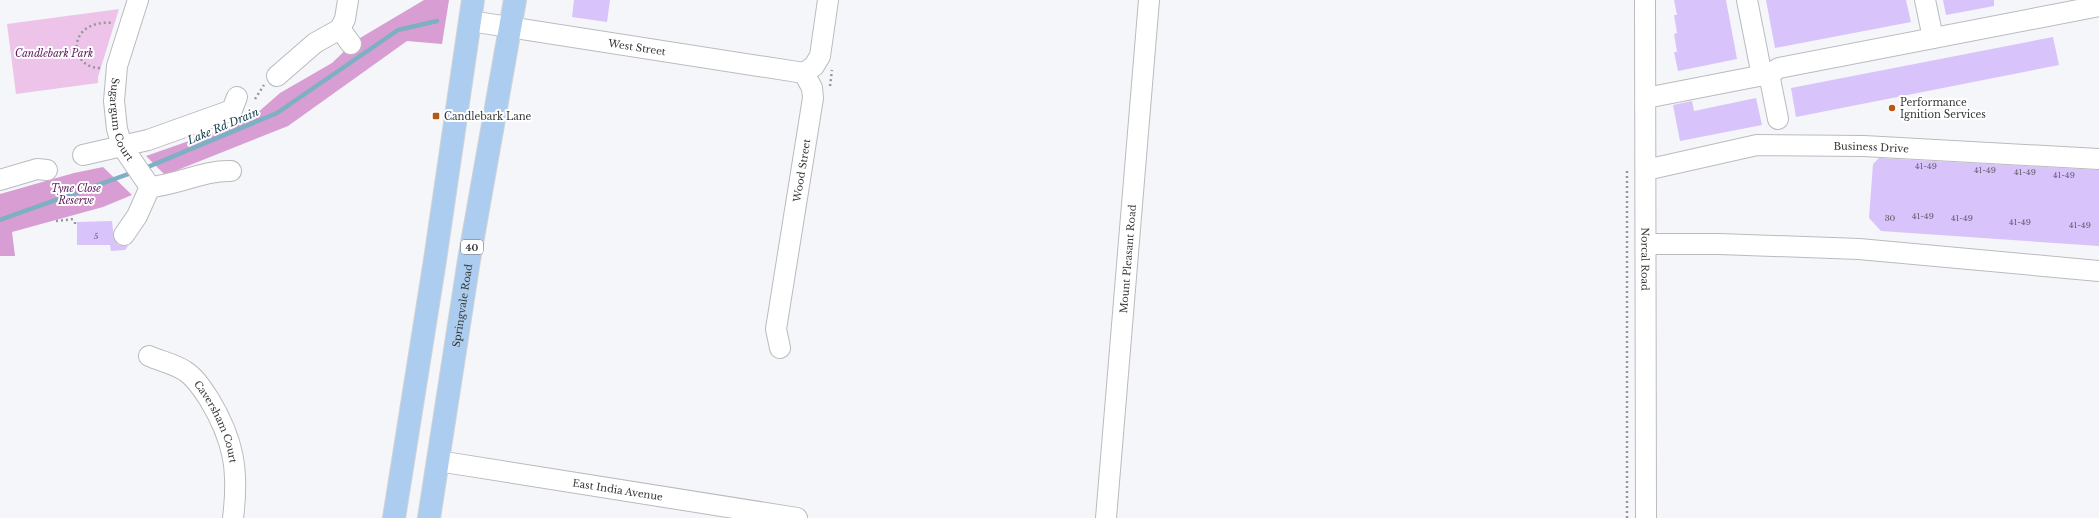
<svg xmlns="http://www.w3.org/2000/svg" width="2099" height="518" font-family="'Libre Baskerville',serif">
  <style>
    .green { fill: #edc3e9 }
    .forest { fill: #d89dd3 }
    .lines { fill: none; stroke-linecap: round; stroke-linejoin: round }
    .stream { stroke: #7db0c3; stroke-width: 4.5 }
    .building { fill: #d8c3fb }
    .minor-casing { stroke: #babbbe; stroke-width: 22 }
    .highway-casing { stroke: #d3d3d3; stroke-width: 24 }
    .path { stroke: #97979a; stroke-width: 2.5; stroke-dasharray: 2 3; stroke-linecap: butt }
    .minor { stroke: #fff; stroke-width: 20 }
    .highway { stroke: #accdef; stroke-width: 22 }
    .poi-dot { fill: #b85813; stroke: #fff; stroke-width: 1.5 }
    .labels { text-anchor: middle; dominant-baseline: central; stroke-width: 4; stroke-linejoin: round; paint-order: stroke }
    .number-label { font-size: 8px; fill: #5f5a69 }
    .shield { fill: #fff; stroke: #737374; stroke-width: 1 }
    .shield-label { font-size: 9px; font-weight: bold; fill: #373738 }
    .street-label { font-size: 10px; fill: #373738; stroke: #fff }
    .park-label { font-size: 10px; font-style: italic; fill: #5b165a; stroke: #fff }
    .poi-label { font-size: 10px; fill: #373738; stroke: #fff; text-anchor: start }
    .water-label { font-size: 11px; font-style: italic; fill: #194451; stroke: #fff }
  </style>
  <rect width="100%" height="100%" fill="#f5f6f9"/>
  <path class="green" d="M 119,9 L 98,77 L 98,83 L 16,94 L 7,24 Z"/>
  <path class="forest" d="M 424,0 L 449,0 L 442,44 L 407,41 L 288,126 L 165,175 L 146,156 L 249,120 L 280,93 L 332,63 L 355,41 Z
    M 103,167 L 132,195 L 103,207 L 12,232 L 15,256 L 0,256 L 0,194 L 74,173 Z"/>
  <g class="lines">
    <path class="stream" d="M 143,169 L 277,113 L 398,30 L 437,21
      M 0,220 L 134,172"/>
  </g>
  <path class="building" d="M 574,0 L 610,0 L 607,22 L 572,17 Z
    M 1674,0 L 1726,0 L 1737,59 L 1678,71 L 1674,52 L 1677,52 L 1674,34 L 1677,33 L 1674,15 L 1677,15 Z
    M 1766,0 L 1906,0 L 1911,22 L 1775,48 Z
    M 1943,0 L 1994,0 L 1994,6 L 1946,15 Z
    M 2053,37 L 2059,65 L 1796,117 L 1791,88 Z
    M 1756,98 L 1762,125 L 1680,141 L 1673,105 L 1692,101 L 1694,111 Z
    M 1879,158 L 2099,170 L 2099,246 L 1881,231 L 1869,218 L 1873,164 Z
    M 112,221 L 114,240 L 118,245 L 128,246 L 125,250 L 111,251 L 110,245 L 77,245 L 77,222 Z"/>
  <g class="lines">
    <g class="minor-casing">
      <g id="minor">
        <path id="s1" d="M 138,0 L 117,66 L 114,101 L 117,129 L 122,146 L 150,187"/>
        <path id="s2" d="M 1645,0 L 1646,518"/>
        <path d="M 1747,0 L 1762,76"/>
        <path d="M 1925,0 L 1933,38"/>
        <path id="s3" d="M 470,21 L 804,73"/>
        <path d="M 340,29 L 351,44"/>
        <path d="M 1769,74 L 1778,119"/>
        <path d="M 277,76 L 315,43 L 340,29 L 345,19 L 348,0"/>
        <path d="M 1646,98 L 1769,74 L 1779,68 L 2099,6"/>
        <path d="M 83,155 L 148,140 L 232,110 L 237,97"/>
        <path id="s4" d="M 1646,170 L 1757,145 L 1864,146 L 2099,159"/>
        <path d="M 0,180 L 37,169 L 47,170"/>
        <path d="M 124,235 L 137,216 L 150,187 C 177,185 204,170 231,171"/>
        <path d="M 1647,244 L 1719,244 L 1859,249 L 2099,271"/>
        <path id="s5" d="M 780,348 L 776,329 L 813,98 L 812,88 L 804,73 L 814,66 L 820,56 L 828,0"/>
        <path id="s6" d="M 149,356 C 160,361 175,364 185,371 C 195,377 203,390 209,399 C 234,440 239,471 233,518"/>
        <path id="s7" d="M 438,461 L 797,518"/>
        <path id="s8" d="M 1106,518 L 1149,0"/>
      </g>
    </g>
    <g class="highway-casing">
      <g id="highway">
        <path d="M 394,518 L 435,260 L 473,0"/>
        <path id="s9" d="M 429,518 L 469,260 L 515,0"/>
      </g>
    </g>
    <path class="path" d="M 100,68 C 68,68 66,19 113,23
      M 830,86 L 832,70
      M 255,99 L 264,85
      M 56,221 L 74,219
      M 75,222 L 75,225
      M 1627,518 L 1627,169"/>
    <use href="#minor" class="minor"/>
    <use href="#highway" class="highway"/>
  </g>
  <g class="poi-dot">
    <circle cx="1892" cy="108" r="4"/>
    <rect x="432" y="112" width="8" height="8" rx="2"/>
  </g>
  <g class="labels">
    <g class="number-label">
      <text x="1926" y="166">41-49</text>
      <text x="1985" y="170">41-49</text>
      <text x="2025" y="172">41-49</text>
      <text x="2064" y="175">41-49</text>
      <text x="1923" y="216">41-49</text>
      <text x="1890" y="218">30</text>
      <text x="1962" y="218">41-49</text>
      <text x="2020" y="222">41-49</text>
      <text x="2080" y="225">41-49</text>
      <text x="96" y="236">5</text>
    </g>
    <rect class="shield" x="461" y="240" width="22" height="14" rx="3"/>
    <g class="shield-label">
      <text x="472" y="247">40</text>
    </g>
    <g class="street-label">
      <text stroke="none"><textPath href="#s3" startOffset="169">West Street</textPath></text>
      <text stroke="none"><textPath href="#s1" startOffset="124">Sugargum Court</textPath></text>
      <text stroke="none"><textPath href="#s4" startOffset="228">Business Drive</textPath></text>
      <text stroke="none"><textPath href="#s5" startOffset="180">Wood Street</textPath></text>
      <text stroke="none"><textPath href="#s8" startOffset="260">Mount Pleasant Road</textPath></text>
      <text stroke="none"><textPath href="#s2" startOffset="259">Norcal Road</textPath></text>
      <text stroke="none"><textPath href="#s9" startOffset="215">Springvale Road</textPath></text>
      <text stroke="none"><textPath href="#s6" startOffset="100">Caversham Court</textPath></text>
      <text stroke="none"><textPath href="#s7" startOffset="182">East India Avenue</textPath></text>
    </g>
    <g class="park-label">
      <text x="54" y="53">Candlebark Park</text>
      <text x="76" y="188">Tyne Close<tspan x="76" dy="12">Reserve</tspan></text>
    </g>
    <g class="poi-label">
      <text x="1900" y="102">Performance<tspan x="1900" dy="12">Ignition Services</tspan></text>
      <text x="444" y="116">Candlebark Lane</text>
    </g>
    <g class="water-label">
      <text transform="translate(223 126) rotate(-23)">Lake Rd Drain</text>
    </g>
  </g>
</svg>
